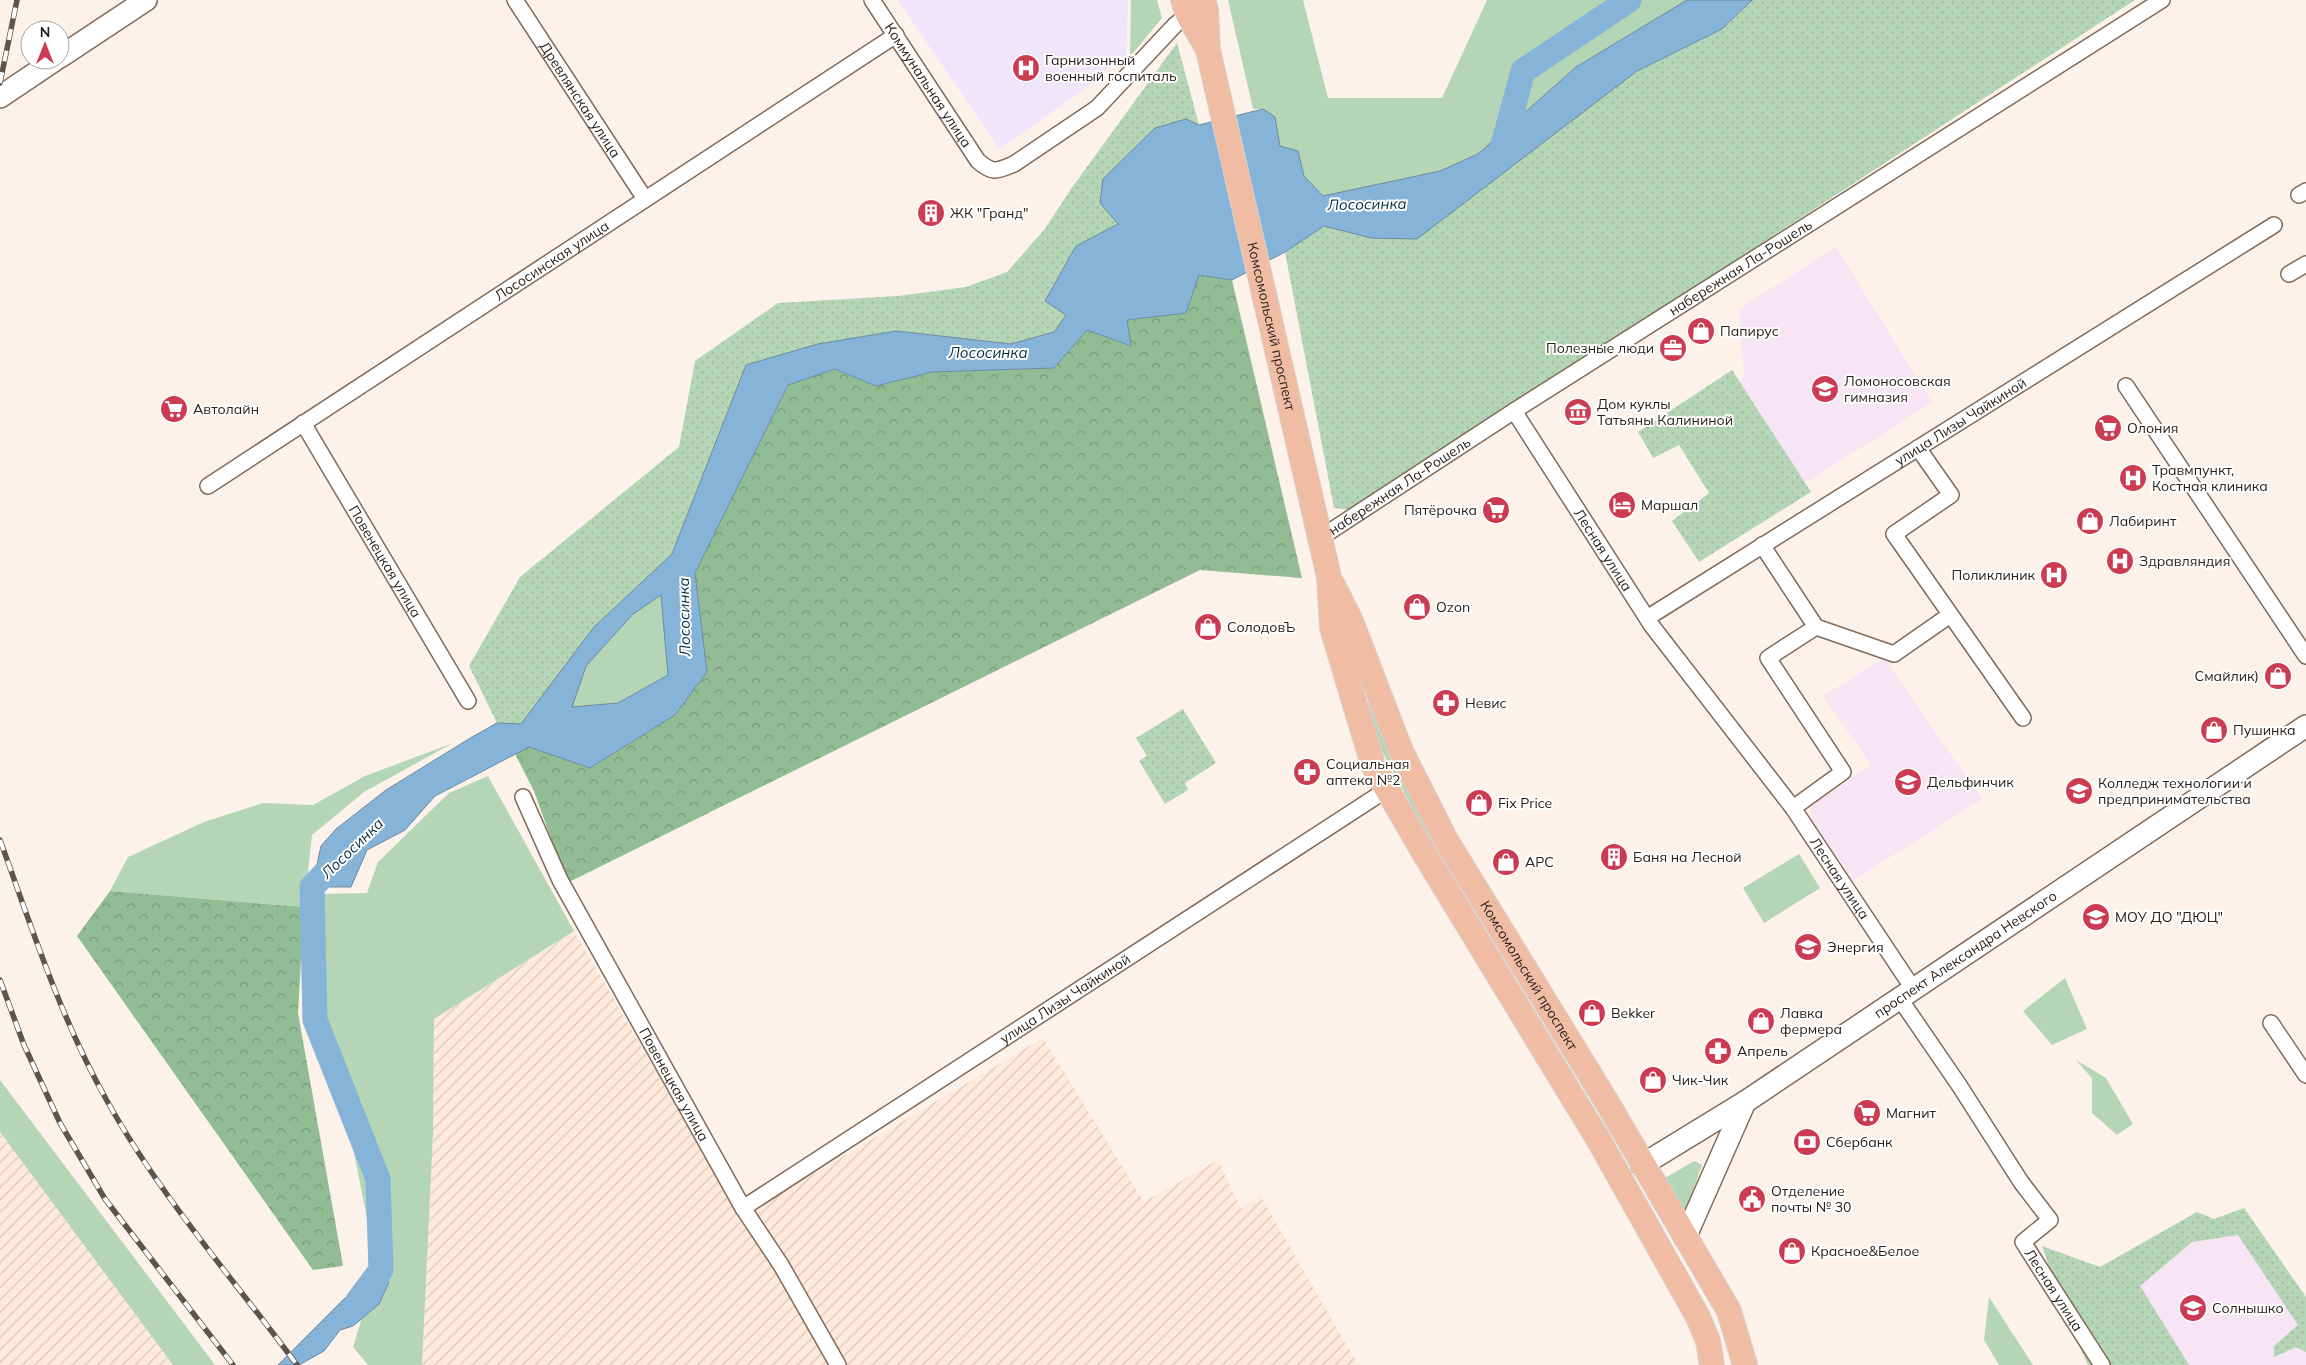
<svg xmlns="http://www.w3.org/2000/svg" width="2306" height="1365" font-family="Mulish,sans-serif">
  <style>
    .industrial { fill: url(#industrial-furrows) }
    .education { fill: #f7e4f4 }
    .medical { fill: #efe6fb }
    .grass { fill: #b5d5b7 }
    .forest { fill: url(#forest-crowns) }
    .park { fill: url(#park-dots) }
    .water { fill: #86b4d9; stroke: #6b88a0; fill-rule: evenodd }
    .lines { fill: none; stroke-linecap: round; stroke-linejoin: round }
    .river { stroke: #86b4d9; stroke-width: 25 }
    .street-casing { stroke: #826a59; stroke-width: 18 }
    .secondary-casing { stroke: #826a59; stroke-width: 24 }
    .primary-casing { stroke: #d5d3d1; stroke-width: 26 }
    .street { stroke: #fff; stroke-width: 15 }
    .secondary { stroke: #fff; stroke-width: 21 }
    .primary { stroke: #f1bca4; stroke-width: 24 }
    .rail-casing { stroke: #5e544d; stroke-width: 5.5 }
    .rail { stroke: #fff; stroke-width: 4; stroke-dasharray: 11; stroke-linecap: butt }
    .labels { text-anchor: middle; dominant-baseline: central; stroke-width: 4; stroke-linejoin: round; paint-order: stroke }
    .poi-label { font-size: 14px; fill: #2b211a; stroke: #fff; text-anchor: start }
    .street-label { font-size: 14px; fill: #2b211a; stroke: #fff }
    .water-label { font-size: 15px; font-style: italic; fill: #072c45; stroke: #fff }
  </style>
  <defs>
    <pattern id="industrial-furrows" width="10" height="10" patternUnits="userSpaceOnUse" patternTransform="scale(1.25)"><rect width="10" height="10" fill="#fee9db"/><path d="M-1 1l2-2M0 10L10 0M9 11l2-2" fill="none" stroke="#dac8bb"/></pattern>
    <pattern id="forest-crowns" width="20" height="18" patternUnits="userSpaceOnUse" patternTransform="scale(1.25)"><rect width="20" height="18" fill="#92bd94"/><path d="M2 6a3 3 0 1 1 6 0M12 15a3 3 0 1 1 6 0" fill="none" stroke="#779978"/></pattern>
    <pattern id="park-dots" width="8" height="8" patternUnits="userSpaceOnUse" patternTransform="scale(1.25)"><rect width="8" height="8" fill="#b5d5b7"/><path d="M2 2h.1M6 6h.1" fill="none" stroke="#9cb79d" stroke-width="1.8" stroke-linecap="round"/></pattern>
  </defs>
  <rect width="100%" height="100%" fill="#fdf2ea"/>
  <path class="industrial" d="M 574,931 L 741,1217 L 1043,1038 L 1144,1202 L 1218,1160 L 1241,1209 L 1260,1195 L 1358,1365 L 422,1365 L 433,1133 L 434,1019 Z
    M 0,1132 L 173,1365 L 0,1365 Z"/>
  <path class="education" d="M 1836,247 L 1932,402 L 1829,468 L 1736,523 L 1670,425 L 1744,377 L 1739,309 Z
    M 1884,658 L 1982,799 L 1854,880 L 1812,821 L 1810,807 L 1871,765 L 1823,696 Z
    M 2240,1214 L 2306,1320 L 2306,1365 L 2167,1365 L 2114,1281 Z"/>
  <path class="medical" d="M 898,0 L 1128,0 L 1126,56 L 1091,81 L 1088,87 L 999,149 Z"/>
  <path class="grass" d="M 1131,0 L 1157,0 L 1162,18 L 1130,57 Z
    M 1228,0 L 1303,0 L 1328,98 L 1442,98 L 1487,0 L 1687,0 L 1576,67 L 1478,154 L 1440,171 L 1323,196 L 1304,176 L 1298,151 L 1280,146 L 1274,117 L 1263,109 L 1253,109 Z
    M 661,594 L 668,675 L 618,703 L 571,707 L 586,666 L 633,614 Z
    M 1369,703 L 1388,751 L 1441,855 L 1440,858 L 1383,753 L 1365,705 Z
    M 453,743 L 364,792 L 312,835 L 304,907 L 110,891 L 128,857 L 204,822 L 263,803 L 313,805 L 365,776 Z
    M 488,776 L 574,931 L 434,1019 L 433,1133 L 422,1365 L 368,1365 L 353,1347 L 377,1268 L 327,1018 L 322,894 L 367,893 L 378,862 L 449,793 Z
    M 1799,854 L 1820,888 L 1764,923 L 1743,888 Z
    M 2065,978 L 2087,1029 L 2052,1045 L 2023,1011 Z
    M 2076,1060 L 2106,1078 L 2133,1124 L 2117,1135 L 2092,1113 L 2092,1078 Z
    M 0,1080 L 194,1337 L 215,1365 L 173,1365 L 0,1132 Z
    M 1694,1161 L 1702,1165 L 1685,1213 L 1660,1181 Z
    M 1989,1297 L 2033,1365 L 1999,1365 L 1984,1340 Z"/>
  <path class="forest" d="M 1199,275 L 1232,280 L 1302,578 L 1200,570 L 567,883 L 534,791 L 515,754 L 529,747 L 590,768 L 675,715 L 707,672 L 695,573 L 788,385 L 835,369 L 876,386 L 932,372 L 1054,368 L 1087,330 L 1130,346 L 1127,320 L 1186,313 Z
    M 110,891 L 304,907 L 298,1013 L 343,1266 L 313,1270 L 77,936 Z"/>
  <path class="park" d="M 1752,0 L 2135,0 L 1353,510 L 1334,508 L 1285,252 L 1324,226 L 1371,238 L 1637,71 L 1722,29 Z
    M 1177,43 L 1199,125 L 1118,224 L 1076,247 L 1045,301 L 1067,315 L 1054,332 L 1011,344 L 896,331 L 746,365 L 672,554 L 594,627 L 521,724 L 497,723 L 469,666 L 520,577 L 679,447 L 695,361 L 778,303 L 898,296 L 966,287 L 1007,272 L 1044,230 L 1071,189 Z
    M 1732,370 L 1811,492 L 1699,562 L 1672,521 L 1709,493 L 1679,445 L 1653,458 L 1638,432 Z
    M 1183,709 L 1216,763 L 1185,783 L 1188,790 L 1165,804 L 1139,761 L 1147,756 L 1136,738 Z
    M 2244,1208 L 2306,1297 L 2306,1352 L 2296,1347 L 2274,1357 L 2274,1346 L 2298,1325 L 2238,1235 L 2192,1242 L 2140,1286 L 2189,1365 L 2088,1365 L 2070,1326 L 2042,1246 L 2100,1267 L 2197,1212 L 2214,1219 Z"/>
  <path class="water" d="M 1687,0 L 1752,0 L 1722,29 L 1637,71 L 1417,239 L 1371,238 L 1324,226 L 1285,252 L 1232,280 L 1199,275 L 1186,313 L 1127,320 L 1131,346 L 1087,330 L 1054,368 L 932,372 L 876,386 L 835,369 L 788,385 L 695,573 L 707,672 L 675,715 L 590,768 L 529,747 L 435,796 L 405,830 L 367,850 L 351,887 L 312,887 L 321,846 L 336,829 L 386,790 L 472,737 L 497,723 L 521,724 L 594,627 L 672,554 L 746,365 L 818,344 L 896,331 L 1011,344 L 1054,332 L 1066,315 L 1045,301 L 1076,246 L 1118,224 L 1100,203 L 1103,179 L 1155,128 L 1186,119 L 1199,125 L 1263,109 L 1275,117 L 1280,146 L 1298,151 L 1304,176 L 1323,196 L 1440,171 L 1478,154 L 1576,67 ZM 661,595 L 668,675 L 618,703 L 572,707 L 586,666 L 633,614 Z
    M 370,1270 L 389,1282 L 379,1304 L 353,1326 L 340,1330 L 324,1351 L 299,1365 L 278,1365 L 355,1288 Z"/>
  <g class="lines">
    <path class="river" d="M 1500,156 L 1523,71 L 1629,0
      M 336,862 L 312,887 L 315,1020 L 378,1179 L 381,1270 L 357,1302"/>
    <g class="street-casing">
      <g id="street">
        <path id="s1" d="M 515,0 L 645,199"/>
        <path id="s2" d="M 872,0 L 978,161 C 993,174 997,171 1014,164 L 1097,108 L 1175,25 L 1188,15"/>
        <path d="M 2299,195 L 2306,191"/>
        <path d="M 2289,274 L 2306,264"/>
        <path d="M 2126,386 L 2306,656"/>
        <path id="s3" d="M 1514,411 L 1652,626 L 1793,808 L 1914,990 L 1900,999 L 1959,1085 L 2021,1182 L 2050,1220 L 2023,1242 L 2102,1365"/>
        <path id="s4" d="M 303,423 L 468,701"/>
        <path d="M 1918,448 L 1951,495 L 1894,534 L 2023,718"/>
        <path id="s5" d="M 208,486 L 896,35"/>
        <path id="s6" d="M 1320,538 L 1514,411 L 2162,0"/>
        <path d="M 1762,545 L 1816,627 L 1768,658 L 1843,772 L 1793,808"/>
        <path id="s7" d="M 1647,618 L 2274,225"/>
        <path d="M 1816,627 L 1894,654 L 1950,615"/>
        <path id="s8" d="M 523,797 L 560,880 L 743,1208 L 781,1265 L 838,1365"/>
        <path d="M 2271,1023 L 2306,1075"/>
        <path id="s9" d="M 743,1208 L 1386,790"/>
      </g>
    </g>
    <g class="secondary-casing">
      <g id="secondary">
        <path d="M 60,57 L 146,0"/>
        <path d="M 0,97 L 55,60"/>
        <path id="s10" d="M 1642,1165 L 1745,1102 L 2306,726"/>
        <path d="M 1685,1238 L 1745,1102"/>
      </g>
    </g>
    <g class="primary-casing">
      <g id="primary">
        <path d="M 1183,0 L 1188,15 L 1206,46"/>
        <path id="s11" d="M 1203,0 L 1206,10 L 1208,50 L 1329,577 L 1332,628 L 1373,765 L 1424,853 L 1598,1139 L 1698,1317 L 1708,1341 L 1712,1365"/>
        <path id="s12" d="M 1333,585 L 1351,621 L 1401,751 L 1446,840 L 1608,1104 L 1729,1311 L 1745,1365"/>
      </g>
    </g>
    <use href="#street" class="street"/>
    <use href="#secondary" class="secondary"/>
    <use href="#primary" class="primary"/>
    <g class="rail-casing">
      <path id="rail" d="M 0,83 L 17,0
        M 0,840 C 32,928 60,1017 106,1099 C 159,1195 232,1277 297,1365
        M 0,980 L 24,1045 L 60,1123 L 105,1199 L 233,1365"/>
    </g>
    <use href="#rail" class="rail"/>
  </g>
  <defs>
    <g id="hospital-disc" transform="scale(1.4375)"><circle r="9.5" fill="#cb3b52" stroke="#fff"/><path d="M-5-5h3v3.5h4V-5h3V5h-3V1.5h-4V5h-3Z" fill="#fff"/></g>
    <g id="building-disc" transform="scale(1.4375)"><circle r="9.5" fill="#cb3b52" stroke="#fff"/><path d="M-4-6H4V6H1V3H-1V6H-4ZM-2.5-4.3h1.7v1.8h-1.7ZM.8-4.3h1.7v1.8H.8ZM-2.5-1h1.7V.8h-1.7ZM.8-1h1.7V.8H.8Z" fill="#fff"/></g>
    <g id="shop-disc" transform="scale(1.4375)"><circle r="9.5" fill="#cb3b52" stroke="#fff"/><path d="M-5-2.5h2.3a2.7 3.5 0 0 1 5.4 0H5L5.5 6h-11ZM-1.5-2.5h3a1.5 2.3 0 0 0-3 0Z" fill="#fff"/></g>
    <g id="office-disc" transform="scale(1.4375)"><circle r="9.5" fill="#cb3b52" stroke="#fff"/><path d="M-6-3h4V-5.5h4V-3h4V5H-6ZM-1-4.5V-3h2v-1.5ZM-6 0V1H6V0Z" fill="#fff"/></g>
    <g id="school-disc" transform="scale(1.4375)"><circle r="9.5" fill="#cb3b52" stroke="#fff"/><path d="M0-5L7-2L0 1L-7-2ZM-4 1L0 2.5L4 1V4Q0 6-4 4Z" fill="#fff"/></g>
    <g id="supermarket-disc" transform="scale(1.4375)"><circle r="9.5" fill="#cb3b52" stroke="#fff"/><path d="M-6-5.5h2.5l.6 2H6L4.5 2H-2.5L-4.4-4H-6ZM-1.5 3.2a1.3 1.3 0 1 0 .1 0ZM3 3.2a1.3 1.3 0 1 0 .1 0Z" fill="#fff"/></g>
    <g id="museum-disc" transform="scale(1.4375)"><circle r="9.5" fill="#cb3b52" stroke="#fff"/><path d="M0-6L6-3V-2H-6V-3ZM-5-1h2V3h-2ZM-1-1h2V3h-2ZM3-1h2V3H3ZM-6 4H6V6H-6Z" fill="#fff"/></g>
    <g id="hotel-disc" transform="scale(1.4375)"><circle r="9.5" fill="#cb3b52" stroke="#fff"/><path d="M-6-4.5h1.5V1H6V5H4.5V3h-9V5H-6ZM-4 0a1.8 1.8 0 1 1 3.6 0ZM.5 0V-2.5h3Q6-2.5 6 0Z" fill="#fff"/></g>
    <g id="pharmacy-disc" transform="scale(1.4375)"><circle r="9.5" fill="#cb3b52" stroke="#fff"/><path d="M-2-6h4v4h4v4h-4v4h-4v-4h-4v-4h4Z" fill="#fff"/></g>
    <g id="university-disc" transform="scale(1.4375)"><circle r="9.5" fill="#cb3b52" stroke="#fff"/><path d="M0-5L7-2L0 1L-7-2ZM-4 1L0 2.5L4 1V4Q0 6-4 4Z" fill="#fff"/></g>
    <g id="bank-disc" transform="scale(1.4375)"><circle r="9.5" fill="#cb3b52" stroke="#fff"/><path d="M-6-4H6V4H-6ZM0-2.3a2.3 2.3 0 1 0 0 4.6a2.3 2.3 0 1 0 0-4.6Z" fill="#fff"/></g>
    <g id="civic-disc" transform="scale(1.4375)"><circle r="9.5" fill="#cb3b52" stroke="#fff"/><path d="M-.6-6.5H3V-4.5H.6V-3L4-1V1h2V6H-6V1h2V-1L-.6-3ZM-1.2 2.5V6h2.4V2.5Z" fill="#fff"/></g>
  </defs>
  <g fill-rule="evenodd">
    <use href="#hospital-disc" x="1026" y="68"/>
    <use href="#building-disc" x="931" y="213"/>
    <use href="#shop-disc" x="1701" y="331"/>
    <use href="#office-disc" x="1673" y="348"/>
    <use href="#school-disc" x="1825" y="389"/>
    <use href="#supermarket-disc" x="174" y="409"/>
    <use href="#museum-disc" x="1578" y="412"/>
    <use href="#supermarket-disc" x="2108" y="428"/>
    <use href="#hospital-disc" x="2133" y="478"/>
    <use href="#hotel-disc" x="1622" y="505"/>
    <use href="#supermarket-disc" x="1496" y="510"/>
    <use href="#shop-disc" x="2090" y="521"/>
    <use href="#hospital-disc" x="2120" y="561"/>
    <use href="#hospital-disc" x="2054" y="575"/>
    <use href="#shop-disc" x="1417" y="607"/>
    <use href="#shop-disc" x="1208" y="627"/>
    <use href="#shop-disc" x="2278" y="676"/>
    <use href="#pharmacy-disc" x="1446" y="703"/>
    <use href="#shop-disc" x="2214" y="730"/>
    <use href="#pharmacy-disc" x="1307" y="772"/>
    <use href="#school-disc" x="1908" y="782"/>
    <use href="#university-disc" x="2079" y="791"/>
    <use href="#shop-disc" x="1479" y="803"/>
    <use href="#building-disc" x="1614" y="857"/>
    <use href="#shop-disc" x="1506" y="862"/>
    <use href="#school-disc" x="2096" y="917"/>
    <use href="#university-disc" x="1808" y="947"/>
    <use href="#shop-disc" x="1592" y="1013"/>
    <use href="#shop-disc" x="1761" y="1021"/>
    <use href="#pharmacy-disc" x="1718" y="1051"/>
    <use href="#shop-disc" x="1653" y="1080"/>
    <use href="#supermarket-disc" x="1867" y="1113"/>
    <use href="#bank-disc" x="1807" y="1142"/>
    <use href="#civic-disc" x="1752" y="1199"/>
    <use href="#shop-disc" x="1792" y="1251"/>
    <use href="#school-disc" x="2193" y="1308"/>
  </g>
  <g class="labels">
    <g class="poi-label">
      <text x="1045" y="60">Гарнизонный<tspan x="1045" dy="16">военный госпиталь</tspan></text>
      <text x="950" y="213">ЖК "Гранд"</text>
      <text x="1720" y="331">Папирус</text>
      <text x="1654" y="348" text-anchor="end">Полезные люди</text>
      <text x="1844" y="381">Ломоносовская<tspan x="1844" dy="16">гимназия</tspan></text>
      <text x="1597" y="404">Дом куклы<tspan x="1597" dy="16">Татьяны Калининой</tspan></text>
      <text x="193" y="409">Автолайн</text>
      <text x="2127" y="428">Олония</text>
      <text x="2152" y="470">Травмпункт,<tspan x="2152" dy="16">Костная клиника</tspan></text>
      <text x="1641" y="505">Маршал</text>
      <text x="1477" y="510" text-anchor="end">Пятёрочка</text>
      <text x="2109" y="521">Лабиринт</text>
      <text x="2139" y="561">Здравляндия</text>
      <text x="2035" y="575" text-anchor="end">Поликлиник</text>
      <text x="1436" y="607">Ozon</text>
      <text x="1227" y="627">СолодовЪ</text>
      <text x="2259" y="676" text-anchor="end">Смайлик)</text>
      <text x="1465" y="703">Невис</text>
      <text x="2233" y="730">Пушинка</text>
      <text x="1326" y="764">Социальная<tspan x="1326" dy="16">аптека №2</tspan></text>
      <text x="1927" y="782">Дельфинчик</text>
      <text x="2098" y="783">Колледж технологии и<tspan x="2098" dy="16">предпринимательства</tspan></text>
      <text x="1498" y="803">Fix Price</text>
      <text x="1633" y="857">Баня на Лесной</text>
      <text x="1525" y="862">АРС</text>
      <text x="2115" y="917">МОУ ДО "ДЮЦ"</text>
      <text x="1827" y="947">Энергия</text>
      <text x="1611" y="1013">Bekker</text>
      <text x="1780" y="1013">Лавка<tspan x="1780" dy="16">фермера</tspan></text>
      <text x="1737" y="1051">Апрель</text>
      <text x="1672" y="1080">Чик-Чик</text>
      <text x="1886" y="1113">Магнит</text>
      <text x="1826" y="1142">Сбербанк</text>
      <text x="1771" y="1191">Отделение<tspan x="1771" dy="16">почты № 30</tspan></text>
      <text x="1811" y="1251">Красное&amp;Белое</text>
      <text x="2212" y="1308">Солнышко</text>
    </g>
    <g class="street-label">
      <text stroke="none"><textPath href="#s2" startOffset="102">Коммунальная улица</textPath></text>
      <text stroke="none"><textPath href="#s1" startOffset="119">Древлянская улица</textPath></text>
      <text stroke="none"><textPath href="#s5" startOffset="411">Лососинская улица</textPath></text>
      <text stroke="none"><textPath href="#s6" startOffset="500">набережная Ла-Рошель</textPath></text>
      <text stroke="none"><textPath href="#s11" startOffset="334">Комсомольский проспект</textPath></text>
      <text stroke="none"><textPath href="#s7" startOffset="370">улица Лизы Чайкиной</textPath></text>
      <text stroke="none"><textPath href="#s6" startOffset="95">набережная Ла-Рошель</textPath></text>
      <text stroke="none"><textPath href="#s3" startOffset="165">Лесная улица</textPath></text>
      <text stroke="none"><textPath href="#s4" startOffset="161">Повенецкая улица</textPath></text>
      <text stroke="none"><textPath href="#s3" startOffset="570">Лесная улица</textPath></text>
      <text stroke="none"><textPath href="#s10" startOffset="386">проспект Александра Невского</textPath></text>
      <text stroke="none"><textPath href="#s12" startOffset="438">Комсомольский проспект</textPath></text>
      <text stroke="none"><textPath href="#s9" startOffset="384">улица Лизы Чайкиной</textPath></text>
      <text stroke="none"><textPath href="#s8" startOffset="325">Повенецкая улица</textPath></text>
      <text stroke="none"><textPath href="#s3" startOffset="1080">Лесная улица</textPath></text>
    </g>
    <g class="water-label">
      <text transform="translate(1367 204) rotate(-1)">Лососинка</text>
      <text x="988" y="352">Лососинка</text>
      <text transform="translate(684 617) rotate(-91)">Лососинка</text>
      <text transform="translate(352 848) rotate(-44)">Лососинка</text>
    </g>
  </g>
  <g transform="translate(45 45)"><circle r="24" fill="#ffffff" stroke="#aaa6a3"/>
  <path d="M0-4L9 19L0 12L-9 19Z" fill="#cb3b52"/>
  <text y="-8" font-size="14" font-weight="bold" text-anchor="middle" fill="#2b211a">N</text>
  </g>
</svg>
